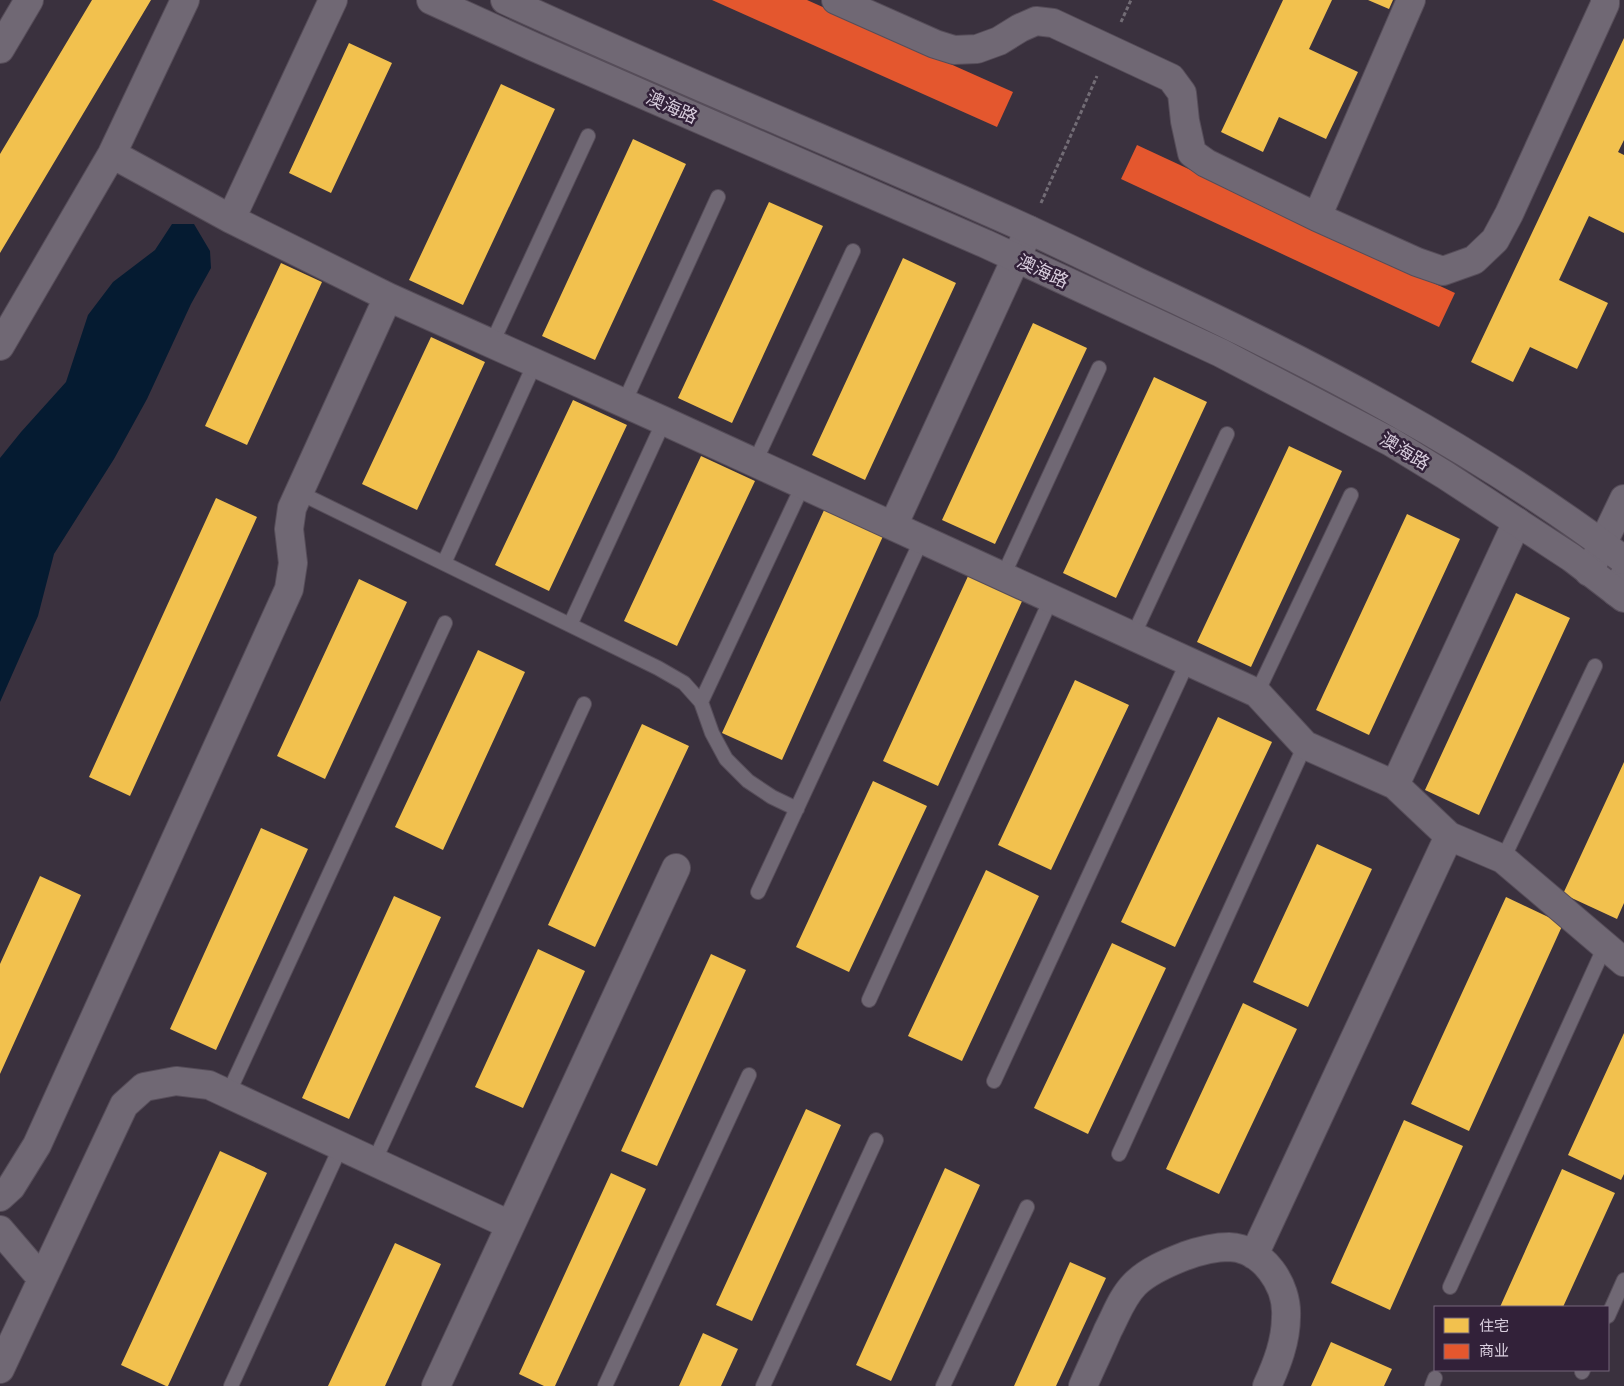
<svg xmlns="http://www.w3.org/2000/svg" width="1624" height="1386" font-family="'Titillium Web','Noto Sans SC',sans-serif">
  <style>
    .water { fill: #051b31 }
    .homes { fill: #f2c14e }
    .shops { fill: #e4572e }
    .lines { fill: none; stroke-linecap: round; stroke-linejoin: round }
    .service-casing { stroke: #564d59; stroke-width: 16 }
    .minor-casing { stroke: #564d59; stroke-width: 30 }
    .tertiary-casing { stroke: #564d59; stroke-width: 30 }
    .secondary-casing { stroke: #564d59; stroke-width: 30 }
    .path { stroke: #726c75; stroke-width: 3; stroke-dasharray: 4 2.5; stroke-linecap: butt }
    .service { stroke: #706874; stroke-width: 14 }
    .minor { stroke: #706874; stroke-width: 28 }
    .tertiary { stroke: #706874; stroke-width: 28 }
    .secondary { stroke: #706874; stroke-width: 28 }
    .labels { text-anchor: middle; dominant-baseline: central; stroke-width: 5; stroke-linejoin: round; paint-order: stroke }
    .street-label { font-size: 18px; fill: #d9cede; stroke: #322139 }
  </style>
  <rect width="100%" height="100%" fill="#3a313e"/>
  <path class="water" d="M 172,224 L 194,224 L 210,251 L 211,268 L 191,304 L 147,399 L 114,459 L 54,554 L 38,616 L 0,702 L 0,458 L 21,432 L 66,382 L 88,315 L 113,282 L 155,250 Z"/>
  <path class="homes" d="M 92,0 L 151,0 L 0,253 L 0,154 Z
    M 1283,0 L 1332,0 L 1309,49 L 1358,72 L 1326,139 L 1279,117 L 1263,152 L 1221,132 Z
    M 1368,0 L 1393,0 L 1389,9 Z
    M 1624,38 L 1624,140 L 1618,152 L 1624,155 L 1624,233 L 1589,216 L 1559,280 L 1608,303 L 1577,369 L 1530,347 L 1513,382 L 1471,362 Z
    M 349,43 L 392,63 L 331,193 L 289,173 Z
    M 501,84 L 555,109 L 463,305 L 409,280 Z
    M 633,139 L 686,164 L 595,360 L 542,336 Z
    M 769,202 L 823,226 L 732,423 L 678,398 Z
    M 903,258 L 956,283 L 865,480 L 812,455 Z
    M 281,263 L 322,282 L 247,445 L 205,426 Z
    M 1033,323 L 1087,348 L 995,544 L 942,520 Z
    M 431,337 L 485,362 L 417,510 L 362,484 Z
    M 1154,377 L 1207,402 L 1116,598 L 1063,573 Z
    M 573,400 L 627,425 L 549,591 L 495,565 Z
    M 1289,446 L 1342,471 L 1251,667 L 1197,642 Z
    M 701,456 L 755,481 L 677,646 L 624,621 Z
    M 216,498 L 257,517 L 130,796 L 89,777 Z
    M 825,508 L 884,534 L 782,760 L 722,733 Z
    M 1407,514 L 1460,539 L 1369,735 L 1316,710 Z
    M 969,574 L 1023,599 L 938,786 L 883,761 Z
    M 359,579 L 407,602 L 325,779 L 277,756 Z
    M 1516,593 L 1570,618 L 1479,815 L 1425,790 Z
    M 478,650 L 525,672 L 443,850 L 395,827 Z
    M 1075,680 L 1129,705 L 1051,870 L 998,845 Z
    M 1218,717 L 1272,742 L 1175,947 L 1121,922 Z
    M 642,724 L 689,746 L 595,947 L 548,925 Z
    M 1624,762 L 1624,903 L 1617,919 L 1563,894 Z
    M 873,781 L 927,806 L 849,972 L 796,947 Z
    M 261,828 L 308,849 L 216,1050 L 170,1029 Z
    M 1317,844 L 1372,869 L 1308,1007 L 1253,982 Z
    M 986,870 L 1039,896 L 962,1061 L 908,1036 Z
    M 40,876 L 81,895 L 0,1074 L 0,964 Z
    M 394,896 L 441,917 L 349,1119 L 302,1098 Z
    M 1506,897 L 1563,924 L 1469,1131 L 1411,1104 Z
    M 1112,943 L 1166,968 L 1088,1134 L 1034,1108 Z
    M 538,949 L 585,971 L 523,1108 L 475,1087 Z
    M 711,954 L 746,970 L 657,1166 L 621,1151 Z
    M 1243,1003 L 1297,1029 L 1219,1194 L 1166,1169 Z
    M 1624,1033 L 1624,1174 L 1621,1180 L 1568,1155 Z
    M 806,1109 L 841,1125 L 752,1321 L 716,1305 Z
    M 1404,1120 L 1463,1146 L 1390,1310 L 1331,1283 Z
    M 220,1151 L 267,1173 L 168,1386 L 166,1386 L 121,1365 Z
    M 945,1168 L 980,1185 L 891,1381 L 856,1365 Z
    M 1562,1169 L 1615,1193 L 1563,1307 L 1500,1307 Z
    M 611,1173 L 646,1189 L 555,1386 L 544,1386 L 519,1374 Z
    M 395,1243 L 441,1264 L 385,1386 L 328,1386 Z
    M 1070,1262 L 1106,1278 L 1056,1386 L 1014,1386 Z
    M 703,1333 L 738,1349 L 721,1386 L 679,1386 Z
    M 1331,1342 L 1392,1369 L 1384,1386 L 1311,1386 Z"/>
  <path class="shops" d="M 712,0 L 807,0 L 1013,92 L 997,127 Z
    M 1137,145 L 1455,293 L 1439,327 L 1121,179 Z"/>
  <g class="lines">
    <g class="service-casing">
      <path id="service" d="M 492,343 L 588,136
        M 624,403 L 718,197
        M 755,462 L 853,251
        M 298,492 L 658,668 L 684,683 L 701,702 L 712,733 L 726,759 L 748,781 L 772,797 L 797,809
        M 444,563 L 535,363
        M 1003,576 L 1099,368
        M 570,625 L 664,421
        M 1133,636 L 1227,434
        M 1257,693 L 1351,495
        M 701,702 L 803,485
        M 1503,859 L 1595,666
        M 758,892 L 922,539
        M 869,1000 L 1051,599
        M 994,1081 L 1188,661
        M 228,1094 L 445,623
        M 1119,1154 L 1305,745
        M 374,1162 L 584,704
        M 1450,1287 L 1605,946
        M 1608,1316 L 1624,1280
        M 1582,1372 L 1583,1370
        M 231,1386 L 341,1146
        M 605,1386 L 749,1075
        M 763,1386 L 876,1140
        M 943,1386 L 1027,1207
        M 1432,1386 L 1435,1378"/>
    </g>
    <g class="minor-casing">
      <path id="minor" d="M 836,0 L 935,44 L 954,50 L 977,49 L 999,41 L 1020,28 L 1036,21 L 1053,23 L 1171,78 L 1182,93 L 1185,121 L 1192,153 L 1206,163 L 1317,217 L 1417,262 L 1443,271 L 1474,260 L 1495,240 L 1509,214 L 1605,4 L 1605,0
        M 0,49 L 29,0
        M 112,154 L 231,219 L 388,297 L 664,421 L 1257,693 L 1305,745 L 1395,785 L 1449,836 L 1503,859 L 1624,962
        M 1317,217 L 1411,0
        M 231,219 L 333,0
        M 0,346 L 112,154 L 185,0
        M 893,526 L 1029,230
        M 1395,785 L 1517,522
        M 0,1197 L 11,1187 L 37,1145 L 289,589 L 293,563 L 289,529 L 292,508 L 388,297
        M 0,1230 L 42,1279
        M 1254,1255 L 1449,836
        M 0,1369 L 124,1105 L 144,1087 L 176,1081 L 209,1085 L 510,1225
        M 436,1386 L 676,868
        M 1083,1386 C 1091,1367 1100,1349 1108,1330 C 1116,1315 1122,1297 1135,1284 C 1148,1271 1167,1263 1185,1256 C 1199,1251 1213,1247 1229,1247 C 1263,1248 1288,1285 1286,1317 C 1286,1341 1277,1364 1267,1386"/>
    </g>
    <g class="tertiary-casing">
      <path id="tertiary" d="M 1589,572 L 1624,499
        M 1616,592 L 1624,576"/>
    </g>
    <g class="secondary-casing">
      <path id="secondary" d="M 431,0 L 532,46 L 986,244 L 1221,353 L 1391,442 L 1445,475 L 1572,558 L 1624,598
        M 505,0 C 667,75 833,142 996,215 C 1044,236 1091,259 1138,282 C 1308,361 1475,447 1624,560"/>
    </g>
    <path class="path" d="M 1121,22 L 1131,0
      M 1041,203 L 1097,76"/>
    <use href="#service" class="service"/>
    <use href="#minor" class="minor"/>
    <use href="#tertiary" class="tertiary"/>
    <use href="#secondary" class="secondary"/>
  </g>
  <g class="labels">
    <g class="street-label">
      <text transform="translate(672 107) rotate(24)">澳海路</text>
      <text transform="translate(1043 271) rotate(25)">澳海路</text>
      <text transform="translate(1405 451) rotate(31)">澳海路</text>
    </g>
  </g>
  <rect x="1434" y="1306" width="175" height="65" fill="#322139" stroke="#75667b"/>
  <rect x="1444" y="1318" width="25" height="15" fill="#f2c14e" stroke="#75667b"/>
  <text x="1479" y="1331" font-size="15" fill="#d9cede">住宅</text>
  <rect x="1444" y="1344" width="25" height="15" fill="#e4572e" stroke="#75667b"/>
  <text x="1479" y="1356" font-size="15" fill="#d9cede">商业</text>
</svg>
